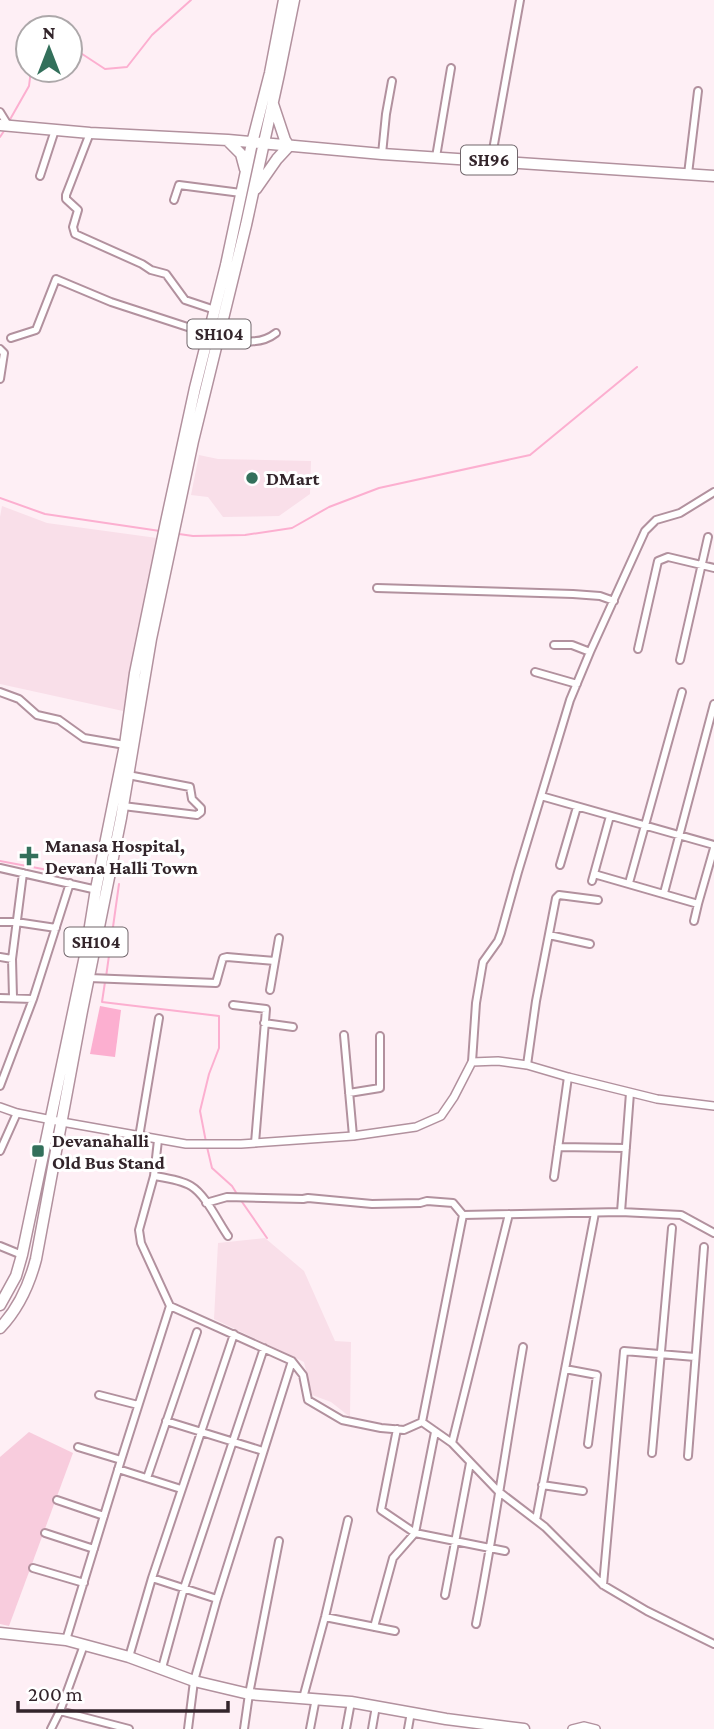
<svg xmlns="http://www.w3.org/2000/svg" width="714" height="1729" font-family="'Crimson Pro',serif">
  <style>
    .built { fill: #f9dfe9 }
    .green { fill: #f8ccdd }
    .water { fill: #fcafd0 }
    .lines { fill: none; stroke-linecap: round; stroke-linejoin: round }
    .stream { stroke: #fcafd0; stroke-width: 2 }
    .minor-casing { stroke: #b2919e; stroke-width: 10 }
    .tertiary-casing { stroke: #b2919e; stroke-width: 10 }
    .primary-casing { stroke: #b2919e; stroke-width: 13 }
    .minor { stroke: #fff; stroke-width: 6 }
    .tertiary { stroke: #fff; stroke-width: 7 }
    .primary { stroke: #fff; stroke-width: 10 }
    .poi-dot { fill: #33705b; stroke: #fff; stroke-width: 2.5 }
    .labels { text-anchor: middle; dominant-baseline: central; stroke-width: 6; stroke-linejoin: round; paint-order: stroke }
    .shield { fill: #fff; stroke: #70666b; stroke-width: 2 }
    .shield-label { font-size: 18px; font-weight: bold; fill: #33252b }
    .poi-label { font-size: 19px; font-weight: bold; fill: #33252b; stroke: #fff; text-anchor: start }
  </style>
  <rect width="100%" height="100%" fill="#feeff5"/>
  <path class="built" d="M 199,455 L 218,459 L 311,461 L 310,494 L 279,516 L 223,517 L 208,497 L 191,495 Z
    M 2,506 L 47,523 L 157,538 L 123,711 L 0,684 L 0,517 Z
    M 265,1238 L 304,1271 L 335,1341 L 351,1342 L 350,1417 L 331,1402 L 312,1395 L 304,1362 L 214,1319 L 218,1243 Z"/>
  <path class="green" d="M 29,1432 L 73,1453 L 9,1626 L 0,1624 L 0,1457 Z"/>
  <path class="water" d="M 100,1006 L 121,1010 L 115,1057 L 90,1054 Z"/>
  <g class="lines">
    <path class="stream" d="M 70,46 L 105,69 L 127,67 L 152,35 L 191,0
      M 8,123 L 29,86 L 31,70
      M 0,137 L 4,131
      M 0,498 L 45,514 L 160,531
      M 179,534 L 193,536 L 245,535 L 292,528 L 329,507 L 379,488 L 530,455 L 637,367
      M 0,861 L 48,870
      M 106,977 L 119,884
      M 105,982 L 102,1002 L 219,1016 L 219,1048 L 209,1074 L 200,1111 L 206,1142
      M 207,1147 L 212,1168 L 232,1186 L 237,1194
      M 240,1199 L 267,1238"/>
    <g class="minor-casing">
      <path id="minor" d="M 0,112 L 8,125
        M 90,133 L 66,195 L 66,199 L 78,210 L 73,227 L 75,234 L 142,264 L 151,270 L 166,274 L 185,300 L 215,310
        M 382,154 L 386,114 L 392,81
        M 436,157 L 451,68
        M 491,161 L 520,0
        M 688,174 L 698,91
        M 40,176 L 55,130
        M 174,200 L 179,185 L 241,193
        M 218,337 C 239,340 258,347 276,333
        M 11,338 L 36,330 L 56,279 L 111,302 L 209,334
        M 0,349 L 4,353 L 0,379
        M 377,588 L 573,594 L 600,596 L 614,601
        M 554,645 L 572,645 L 590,652
        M 638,649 L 658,561 L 668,557 L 714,568
        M 680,660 L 708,537
        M 535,672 L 577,684
        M 0,692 L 19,699 L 37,715 L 59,720 L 84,738 L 125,745
        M 541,796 L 714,845
        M 123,806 L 197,815 L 201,812 L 201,808 L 192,799 L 190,787 L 128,775
        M 560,865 L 577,807
        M 0,868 L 97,890
        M 594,874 L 698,904 L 694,921
        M 592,881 L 610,816
        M 629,883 L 682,692
        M 664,893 L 714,704
        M 698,904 L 714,848
        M 0,922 L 16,922 L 56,928
        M 549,935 L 590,944
        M 0,957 L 12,959
        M 89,978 L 216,983 L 223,958 L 227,957 L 275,961
        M 270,990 L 279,938
        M 13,997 L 12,959 L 23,873
        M 0,998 L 33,999
        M 233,1005 L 266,1009 L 255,1143
        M 264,1023 L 293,1027
        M 344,1035 L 353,1136
        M 472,1062 L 476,1003 L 483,962 L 498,941 L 501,933 L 518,872 L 570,700 L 590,652 L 645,531 L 656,520 L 680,513 L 714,492
        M 527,1065 L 536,1001 L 556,898 L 559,895 L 598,900
        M 0,1086 L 33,999 L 70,883
        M 349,1093 L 380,1088 L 380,1036
        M 139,1137 L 159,1018
        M 158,1140 L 154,1176 L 139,1230 L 141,1243 L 170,1306 L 292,1361 L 303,1375 L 308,1400 L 342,1420 L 381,1428 L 404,1430 L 422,1422 L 452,1443 L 498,1491 L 545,1527 L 603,1585 L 647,1611 L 714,1644
        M 558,1147 L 626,1148
        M 0,1151 L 17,1113
        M 154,1176 C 166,1178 181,1180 191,1186 C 206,1195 218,1222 228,1236
        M 554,1177 L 568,1077
        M 206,1203 L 227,1197 L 303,1199 L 308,1198 L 372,1204 L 420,1203 L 427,1201 L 453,1203 L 463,1215 L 621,1212 L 681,1215 L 714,1233
        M 621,1212 L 630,1093
        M 0,1246 L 22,1255
        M 565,1369 L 597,1375 L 588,1444
        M 99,1395 L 138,1405
        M 166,1421 L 263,1451
        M 422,1422 L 463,1215
        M 397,1429 L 381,1510 L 415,1533 L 505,1551
        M 452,1443 L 509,1214
        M 78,1447 L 121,1460
        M 652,1453 L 672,1228
        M 688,1456 L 704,1247
        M 118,1469 L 181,1489
        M 147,1478 L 197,1332
        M 542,1485 L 583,1491
        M 57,1500 L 104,1516
        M 536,1520 L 595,1213
        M 45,1533 L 94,1549
        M 33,1568 L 84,1583
        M 152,1578 L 217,1599
        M 603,1585 L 624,1351 L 695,1357
        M 445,1595 L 470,1463
        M 325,1617 L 395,1631
        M 476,1624 C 494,1532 507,1440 523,1347
        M 374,1627 L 393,1558 L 415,1533 L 435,1432
        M 66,1640 L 121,1460 L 170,1306
        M 129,1657 L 152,1578 L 234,1334
        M 162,1668 L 184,1588 L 264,1348
        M 303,1698 L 325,1617 L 348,1520
        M 60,1711 L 129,1729
        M 51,1729 L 60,1711 L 84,1645
        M 188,1729 L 194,1681 L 217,1599 L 292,1361
        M 244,1729 L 249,1694 L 279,1541
        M 310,1729 L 316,1698
        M 346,1729 L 351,1702
        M 372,1729 L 376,1706
        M 408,1729 L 411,1712"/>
    </g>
    <g class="tertiary-casing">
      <path id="tertiary" d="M 0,1107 L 17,1113 L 62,1122 L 186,1144 L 241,1144 L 353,1136 L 416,1127 L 441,1116 L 454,1097 L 472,1062 L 498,1061 L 527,1065 L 568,1077 L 657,1099 L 714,1106
        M 572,1729 L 584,1726 L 596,1729"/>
    </g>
    <g class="primary-casing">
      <path id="primary" d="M 0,125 L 90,133 L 228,140 L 382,154 L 714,176
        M 228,141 L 241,154 L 245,169
        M 256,189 L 277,159 L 289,146 L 285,140 L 273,104
        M 0,1305 L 16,1276 L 22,1255 L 86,951 L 96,889 L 125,745 L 135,673 L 166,522 L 195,388 L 226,265 L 252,143 L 270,73 L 284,0
        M 0,1328 C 19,1308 29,1286 36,1259 L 82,1011 L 121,818 L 151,639 L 193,441 L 246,225 L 279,74 L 294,0
        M 0,1633 L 66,1640 L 129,1657 L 194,1681 L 249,1694 L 351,1702 L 446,1719 L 524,1729"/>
    </g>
    <use href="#minor" class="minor"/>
    <use href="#tertiary" class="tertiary"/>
    <use href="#primary" class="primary"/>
  </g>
  <g class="poi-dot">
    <circle cx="252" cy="478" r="7"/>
    <path d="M25.5 845.5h7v7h7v7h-7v7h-7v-7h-7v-7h7z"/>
    <rect x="31" y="1144" width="14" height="14" rx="3.5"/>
  </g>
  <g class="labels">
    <g class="shield">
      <rect x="461" y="145.5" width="56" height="29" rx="5"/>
      <rect x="187.5" y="319.5" width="63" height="29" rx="5"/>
      <rect x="64.5" y="927.5" width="63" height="29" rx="5"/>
    </g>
    <g class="shield-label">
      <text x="489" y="160">SH96</text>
      <text x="219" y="334">SH104</text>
      <text x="96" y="942">SH104</text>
    </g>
    <g class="poi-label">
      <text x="266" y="478">DMart</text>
      <text x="45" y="845">Manasa Hospital,<tspan x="45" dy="22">Devana Halli Town</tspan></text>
      <text x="52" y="1140">Devanahalli<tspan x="52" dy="22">Old Bus Stand</tspan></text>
    </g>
  </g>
  <g transform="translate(49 49)"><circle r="33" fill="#ffffff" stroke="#ada8aa" stroke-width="2"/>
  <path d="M0-5L12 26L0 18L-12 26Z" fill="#33705b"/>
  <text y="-10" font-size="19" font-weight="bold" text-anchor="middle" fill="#33252b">N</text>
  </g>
  <path d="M18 1701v10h210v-10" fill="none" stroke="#33252b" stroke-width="3.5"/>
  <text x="28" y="1701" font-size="21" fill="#33252b" stroke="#ffffff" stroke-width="5" paint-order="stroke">200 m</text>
</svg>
